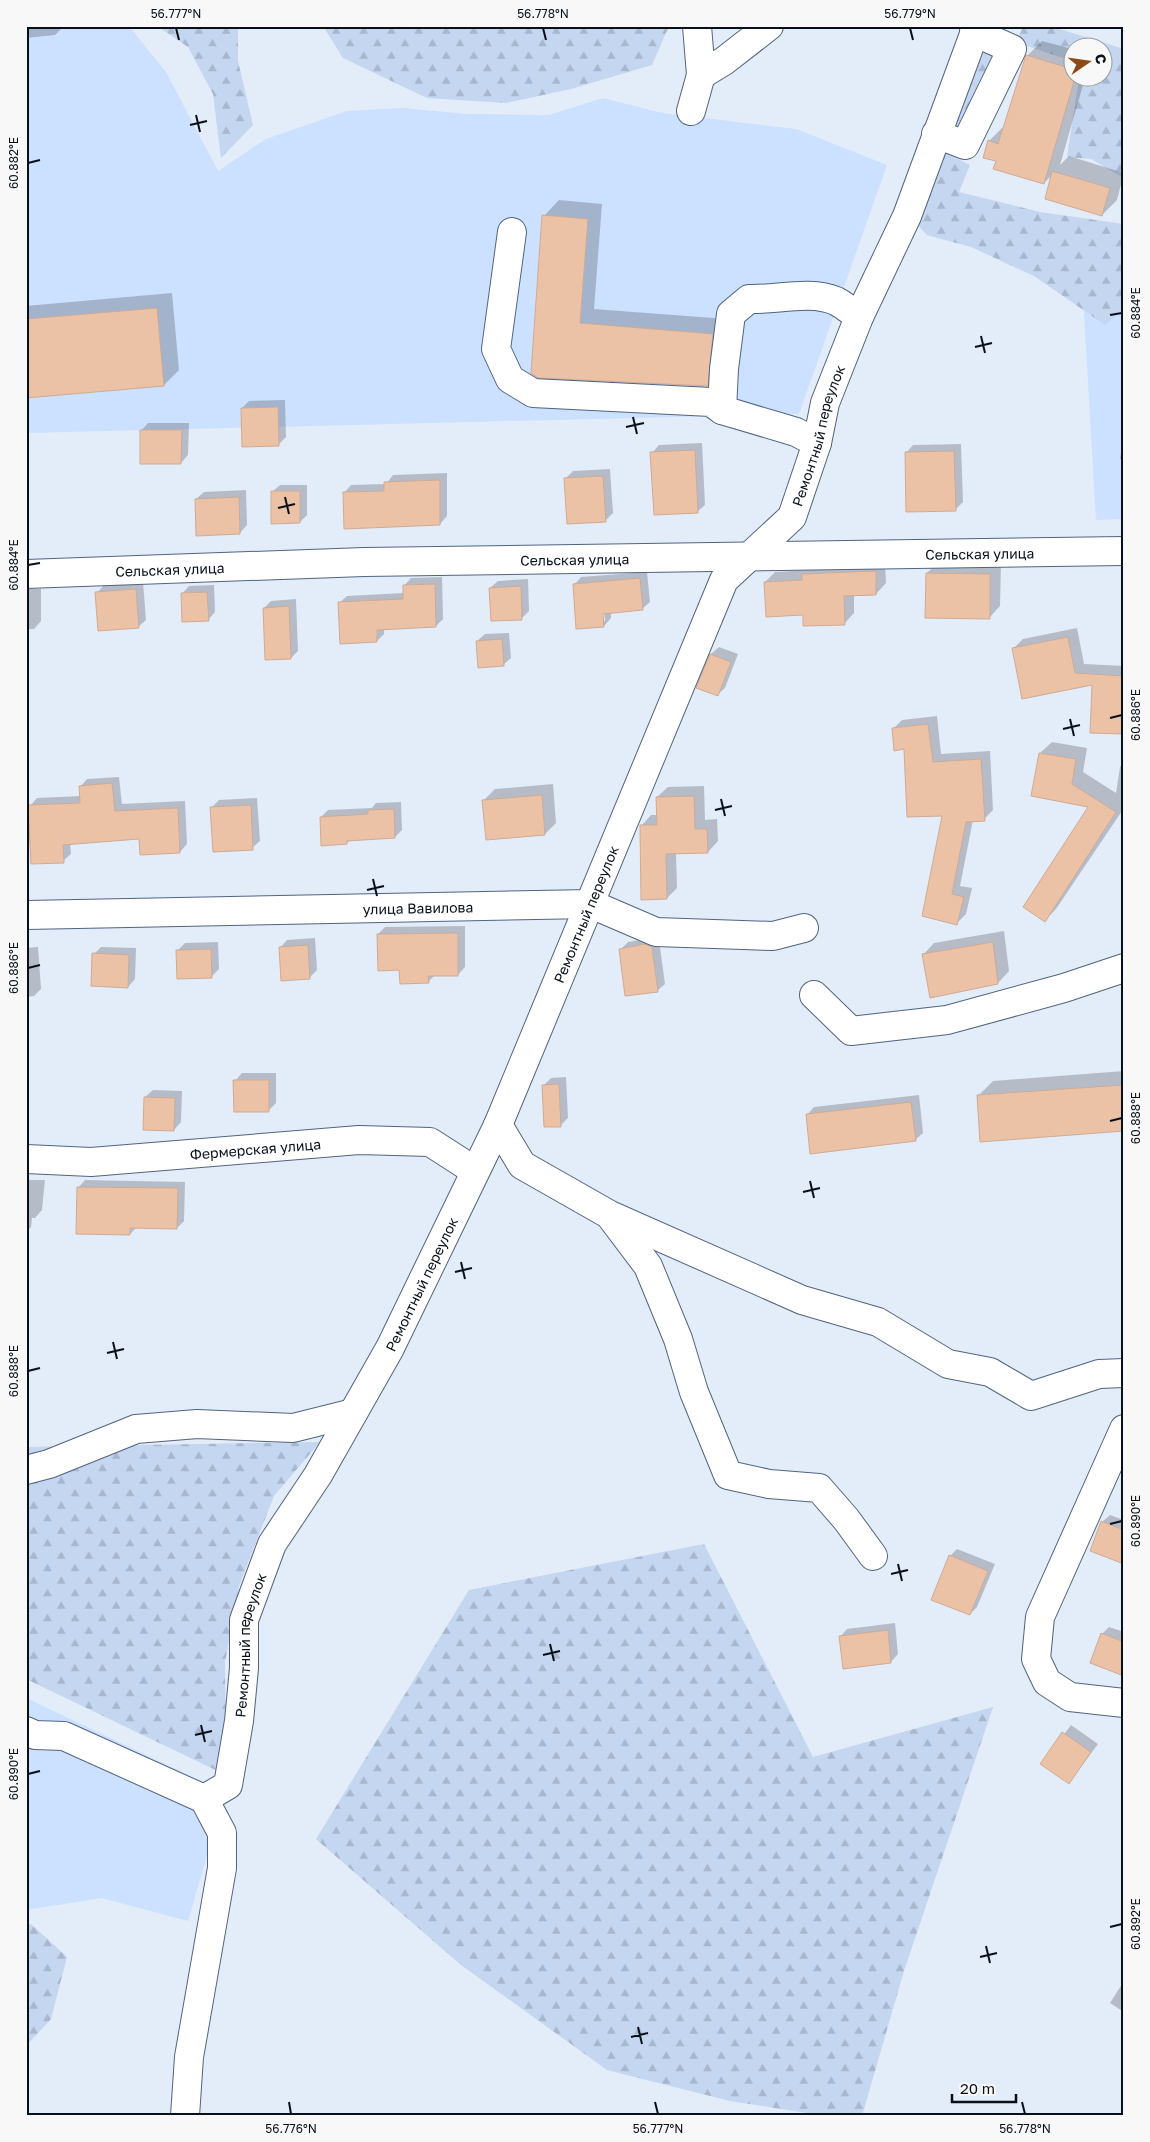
<svg xmlns="http://www.w3.org/2000/svg" width="1150" height="2142" font-family="'Golos Text',sans-serif">
  <style>
    .built { fill: #cce0ff }
    .forest { fill: url(#forest-firs) }
    .shadow { fill: #0003; fill-rule: evenodd }
    .building { fill: #ecc2a7; stroke: #cdab96 }
    .lines { fill: none; stroke-linecap: round; stroke-linejoin: round }
    .minor-casing { stroke: #51647f; stroke-width: 30 }
    .minor { stroke: #fff; stroke-width: 28 }
    .ticks { fill: none; stroke: #09101a; stroke-width: 2 }
    .labels { text-anchor: middle; dominant-baseline: central; stroke-width: 4.5; stroke-linejoin: round; paint-order: stroke }
    .street-label { font-size: 14px; fill: #09101a; stroke: #f8f8f8 }
    .neatline { fill: none; stroke: #09101a; stroke-width: 2 }
    .ticks-label { font-size: 12px; text-anchor: middle; fill: #09101a }
  </style>
  <defs>
    <pattern id="forest-firs" width="22" height="20" patternUnits="userSpaceOnUse" patternTransform="scale(1.25)"><rect width="22" height="20" fill="#c5d6f0"/><path d="M5 1l3.5 6h-7zM16 11l3.5 6h-7z" fill="#a8b7cd"/></pattern>
  </defs>
  <rect width="100%" height="100%" fill="#e3ecf9"/>
  <path class="built" d="M 26,26 L 126,26 L 132,30 L 166,72 L 218,171 L 266,139 L 347,111 L 403,108 L 467,114 L 549,115 L 603,98 L 662,113 L 796,129 L 887,165 L 799,414 L 26,433 Z
    M 1124,278 L 1124,519 L 1096,520 L 1084,313 Z
    M 26,1698 L 203,1782 L 208,1852 L 188,1921 L 102,1898 L 26,1910 Z"/>
  <path class="forest" d="M 157,26 L 238,26 L 238,61 L 253,125 L 221,158 L 213,94 L 188,47 Z
    M 323,26 L 669,26 L 652,65 L 571,89 L 506,103 L 427,98 L 343,58 Z
    M 1023,26 L 1050,26 L 1124,49 L 1124,206 L 1122,177 L 1091,159 L 1067,157 L 1079,78 L 1102,78 L 1102,48 L 1072,48 L 1072,61 L 1024,45 L 1019,36 Z
    M 986,48 L 996,52 L 958,134 L 948,130 Z
    M 938,149 L 970,165 L 959,192 L 1040,212 L 1124,224 L 1124,308 L 1105,325 L 1034,276 L 971,247 L 927,235 L 912,219 Z
    M 320,1442 L 274,1496 L 239,1586 L 225,1662 L 226,1775 L 26,1679 L 26,1447 Z
    M 704,1544 L 813,1757 L 993,1707 L 904,1971 L 862,2116 L 826,2116 L 730,2101 L 607,2070 L 461,1965 L 316,1839 L 469,1590 Z
    M 31,1924 L 67,1957 L 51,2019 L 26,2046 L 26,1925 Z"/>
  <path class="shadow" d="M 26,26 L 64,26 L 55,35 L 26,38 Z
    M 1042,41 L 1072,49 L 1072,78 L 1085,78 L 1060,165 L 1069,156 L 1124,173 L 1117,200 L 1102,215 L 1053,174 L 1044,183 L 997,161 L 989,141 L 1004,126 L 1027,56 Z
    M 559,200 L 602,204 L 594,309 L 727,319 L 722,370 L 707,385 L 532,373 L 544,216 Z
    M 172,293 L 179,370 L 164,385 L 26,397 L 26,306 Z
    M 285,400 L 286,437 L 279,444 L 242,408 L 249,401 Z
    M 148,423 L 189,423 L 188,455 L 181,463 L 141,431 Z
    M 1124,433 L 1124,460 L 1120,459 Z
    M 702,443 L 705,505 L 697,512 L 652,453 L 659,445 Z
    M 961,444 L 963,502 L 955,510 L 906,453 L 913,445 Z
    M 610,469 L 613,513 L 605,521 L 566,478 L 573,471 Z
    M 447,473 L 447,516 L 440,524 L 344,493 L 351,485 L 386,484 L 393,475 Z
    M 280,485 L 307,485 L 307,515 L 300,522 L 272,492 Z
    M 246,490 L 247,525 L 240,533 L 196,499 L 204,492 Z
    M 885,562 L 886,583 L 876,594 L 854,594 L 854,613 L 844,624 L 804,614 L 765,582 L 775,572 L 807,570 L 814,564 Z
    M 938,562 L 1001,563 L 1000,606 L 989,618 L 927,573 Z
    M 647,572 L 650,602 L 642,609 L 611,612 L 611,618 L 604,626 L 578,628 L 574,585 L 581,577 ZM 601,607 L 604,607 L 605,621 L 603,621 Z
    M 442,577 L 443,619 L 436,626 L 384,628 L 384,634 L 377,641 L 339,603 L 347,596 L 404,593 L 404,586 L 411,578 Z
    M 528,579 L 529,611 L 522,618 L 490,588 L 498,581 Z
    M 143,582 L 146,620 L 138,627 L 97,593 L 104,585 Z
    M 214,585 L 215,612 L 208,620 L 182,594 L 189,586 Z
    M 26,589 L 41,589 L 41,621 L 34,629 L 26,629 Z
    M 296,599 L 298,651 L 291,658 L 264,608 L 271,601 Z
    M 1077,628 L 1084,664 L 1124,666 L 1122,733 L 1094,684 L 1013,649 L 1023,639 Z
    M 509,633 L 511,658 L 503,665 L 477,641 L 485,634 Z
    M 719,647 L 738,654 L 725,688 L 717,695 L 698,687 L 711,654 Z
    M 937,716 L 941,754 L 990,751 L 993,810 L 984,819 L 973,820 L 960,886 L 972,888 L 966,914 L 957,923 L 924,916 L 944,815 L 893,729 L 902,720 Z
    M 1052,742 L 1087,748 L 1083,772 L 1116,793 L 1120,767 L 1124,763 L 1124,808 L 1056,909 L 1045,920 L 1090,806 L 1040,753 Z
    M 119,777 L 122,804 L 185,801 L 187,844 L 180,852 L 140,837 L 70,843 L 71,854 L 63,861 L 30,806 L 37,798 L 81,796 L 80,787 L 87,779 Z
    M 553,784 L 556,823 L 545,834 L 484,800 L 495,789 Z
    M 704,786 L 705,820 L 717,819 L 718,841 L 708,852 L 676,853 L 677,888 L 667,898 L 641,826 L 651,815 L 658,815 L 657,797 L 668,787 Z
    M 257,798 L 260,841 L 252,848 L 212,807 L 219,800 Z
    M 401,802 L 402,830 L 395,837 L 351,839 L 347,843 L 321,817 L 328,810 L 372,808 L 376,803 Z
    M 465,926 L 465,967 L 458,975 L 435,975 L 428,982 L 400,969 L 378,934 L 385,927 Z
    M 1004,931 L 1009,971 L 998,983 L 923,955 L 934,943 Z
    M 315,938 L 317,970 L 310,977 L 282,979 L 280,948 L 287,940 Z
    M 653,938 L 659,940 L 665,984 L 657,991 L 621,949 L 628,942 Z
    M 218,942 L 219,969 L 212,976 L 178,950 L 185,943 Z
    M 38,947 L 41,989 L 34,996 L 26,997 L 26,948 Z
    M 101,947 L 136,948 L 135,979 L 128,987 L 94,954 Z
    M 1124,1071 L 1124,1130 L 978,1096 L 993,1081 Z
    M 242,1073 L 276,1073 L 276,1103 L 269,1110 L 235,1081 Z
    M 566,1077 L 568,1118 L 560,1126 L 544,1085 L 551,1078 Z
    M 153,1090 L 182,1091 L 181,1122 L 174,1130 L 145,1097 Z
    M 919,1095 L 923,1133 L 915,1140 L 807,1115 L 814,1107 Z
    M 26,1180 L 45,1180 L 42,1210 L 35,1218 L 32,1218 L 31,1227 L 26,1232 Z
    M 85,1180 L 185,1182 L 184,1221 L 177,1228 L 137,1227 L 130,1234 L 78,1188 Z
    M 1110,1515 L 1124,1520 L 1124,1562 L 1102,1522 Z
    M 957,1549 L 995,1564 L 977,1607 L 970,1614 L 950,1556 Z
    M 895,1623 L 898,1654 L 891,1662 L 840,1637 L 847,1629 Z
    M 1109,1627 L 1124,1632 L 1124,1673 L 1102,1634 Z
    M 1071,1725 L 1098,1744 L 1069,1783 L 1042,1764 Z
    M 1124,1981 L 1124,2012 L 1110,2003 Z"/>
  <path class="building" d="M 1026,55 L 1072,69 L 1072,78 L 1075,78 L 1044,184 L 993,169 L 996,161 L 983,158 L 988,140 L 998,144 Z
    M 1052,171 L 1110,188 L 1102,216 L 1045,199 Z
    M 542,215 L 588,219 L 580,323 L 713,334 L 708,386 L 538,378 L 531,373 Z
    M 157,308 L 164,386 L 26,398 L 26,319 Z
    M 278,407 L 279,446 L 242,447 L 241,408 Z
    M 140,430 L 182,430 L 181,464 L 140,464 Z
    M 695,450 L 698,513 L 654,515 L 650,452 Z
    M 954,451 L 956,511 L 906,512 L 905,452 Z
    M 603,476 L 606,522 L 567,524 L 564,478 Z
    M 440,480 L 440,525 L 344,529 L 343,492 L 384,491 L 384,482 Z
    M 271,491 L 300,491 L 300,523 L 271,524 Z
    M 239,497 L 240,534 L 196,536 L 195,499 Z
    M 876,571 L 876,595 L 844,596 L 845,625 L 803,626 L 803,615 L 766,617 L 764,582 L 802,580 L 802,574 Z
    M 926,573 L 990,574 L 990,619 L 925,618 Z
    M 640,578 L 643,610 L 603,614 L 604,627 L 576,629 L 573,584 Z
    M 435,584 L 436,627 L 377,630 L 377,642 L 340,644 L 338,602 L 403,599 L 403,585 Z
    M 521,586 L 522,620 L 491,621 L 489,588 Z
    M 136,589 L 139,628 L 98,631 L 95,592 Z
    M 207,592 L 209,621 L 182,622 L 181,593 Z
    M 289,606 L 291,659 L 265,660 L 263,608 Z
    M 1068,637 L 1075,673 L 1124,676 L 1123,734 L 1090,733 L 1092,685 L 1022,699 L 1012,648 Z
    M 502,639 L 504,666 L 478,668 L 476,641 Z
    M 710,654 L 731,662 L 718,696 L 696,688 Z
    M 928,724 L 933,762 L 981,759 L 985,821 L 966,822 L 952,894 L 964,897 L 957,925 L 922,916 L 942,816 L 907,817 L 904,749 L 894,751 L 892,728 Z
    M 1039,753 L 1076,759 L 1072,784 L 1116,812 L 1045,922 L 1023,907 L 1088,807 L 1031,796 Z
    M 112,783 L 115,811 L 178,808 L 180,853 L 140,855 L 139,839 L 63,845 L 64,863 L 31,864 L 28,805 L 80,803 L 79,786 Z
    M 542,795 L 545,835 L 486,840 L 482,800 Z
    M 694,796 L 695,829 L 707,829 L 708,853 L 666,854 L 667,899 L 641,900 L 640,825 L 657,825 L 656,797 Z
    M 251,805 L 253,850 L 213,852 L 210,807 Z
    M 394,809 L 395,838 L 347,841 L 347,844 L 321,846 L 320,817 L 368,814 L 368,810 Z
    M 458,933 L 458,976 L 428,976 L 429,983 L 400,984 L 399,970 L 378,971 L 377,934 Z
    M 993,942 L 998,984 L 930,998 L 922,954 Z
    M 645,944 L 652,947 L 658,992 L 625,996 L 619,949 Z
    M 308,945 L 310,979 L 281,981 L 279,947 Z
    M 211,949 L 212,978 L 177,979 L 176,950 Z
    M 92,953 L 129,955 L 128,988 L 91,986 Z
    M 233,1080 L 269,1080 L 269,1112 L 234,1112 Z
    M 559,1084 L 561,1127 L 544,1127 L 542,1085 Z
    M 1123,1085 L 1124,1131 L 980,1142 L 977,1095 Z
    M 144,1097 L 175,1098 L 174,1131 L 143,1130 Z
    M 911,1102 L 916,1141 L 810,1154 L 806,1114 Z
    M 77,1187 L 178,1188 L 177,1229 L 130,1228 L 130,1235 L 76,1234 Z
    M 1101,1521 L 1124,1530 L 1124,1564 L 1090,1551 Z
    M 949,1555 L 988,1571 L 970,1615 L 931,1600 Z
    M 888,1630 L 891,1663 L 843,1669 L 839,1636 Z
    M 1101,1633 L 1124,1642 L 1124,1676 L 1090,1663 Z
    M 1062,1732 L 1091,1752 L 1069,1784 L 1040,1764 Z"/>
  <g class="lines">
    <g class="minor-casing">
      <g id="minor">
        <path d="M 697,26 L 701,75"/>
        <path d="M 691,111 L 701,75 L 724,61 L 769,26"/>
        <path d="M 936,134 L 965,145 L 1012,49 L 974,32"/>
        <path d="M 512,232 L 496,349 L 510,379 L 533,393 L 711,402 L 722,410 L 796,432 L 817,443"/>
        <path d="M 722,410 L 724,369 L 731,314 L 749,299 C 777,300 810,290 836,301 C 844,305 852,312 859,317"/>
        <path id="s1" d="M 26,574 L 364,562 L 1124,551"/>
        <path id="s2" d="M 26,915 L 591,904 L 656,932 L 773,936 L 804,928"/>
        <path d="M 814,995 L 851,1031 L 947,1020 L 1064,988 L 1124,968"/>
        <path d="M 498,1125 L 522,1165 L 610,1215 L 802,1300 L 878,1322 L 948,1364 L 990,1372 L 1031,1396 L 1099,1374 L 1124,1373"/>
        <path id="s3" d="M 26,1159 L 91,1162 L 359,1140 L 430,1142 L 475,1171"/>
        <path d="M 611,1217 L 648,1266 L 678,1339 L 694,1392 L 728,1475 L 769,1484 L 819,1488 L 846,1519 L 873,1556"/>
        <path d="M 1124,1429 L 1040,1617 L 1036,1659 L 1047,1682 L 1070,1697 L 1124,1703"/>
        <path d="M 26,1470 L 49,1464 L 136,1429 L 197,1424 L 293,1428 L 353,1413"/>
        <path d="M 26,1731 L 35,1735 L 64,1736 L 204,1799 L 222,1833 L 222,1868 L 189,2057 L 185,2116"/>
        <path id="s4" d="M 204,1799 L 228,1785 L 239,1721 L 244,1668 L 244,1620 L 272,1544 L 318,1475 L 390,1348 L 498,1125 L 724,580 L 792,517 L 817,443 L 825,403 L 859,317 L 907,216 L 977,26"/>
      </g>
    </g>
    <use href="#minor" class="minor"/>
  </g>
  <path class="ticks" d="M 176,28 L 179,40M 543,28 L 546,40M 910,28 L 913,40M 196,115 L 200,132M 190,125 L 207,121M 28,163 L 40,160M 1110,315 L 1122,313M 981,336 L 985,353M 975,347 L 992,343M 633,417 L 637,434M 626,427 L 644,423M 285,497 L 289,514M 278,508 L 295,504M 28,565 L 40,563M 1110,718 L 1122,715M 1070,719 L 1074,736M 1063,729 L 1080,725M 721,799 L 725,816M 715,810 L 732,806M 373,879 L 377,896M 367,890 L 384,886M 28,968 L 40,965M 1110,1121 L 1122,1118M 810,1181 L 814,1198M 803,1192 L 820,1188M 461,1262 L 465,1279M 455,1272 L 472,1268M 113,1342 L 117,1359M 107,1353 L 124,1349M 28,1371 L 40,1368M 1110,1524 L 1122,1521M 898,1564 L 902,1581M 891,1574 L 908,1570M 550,1644 L 554,1661M 543,1655 L 560,1651M 201,1725 L 205,1742M 195,1735 L 212,1731M 28,1774 L 40,1771M 1110,1927 L 1122,1924M 986,1946 L 990,1963M 980,1957 L 997,1953M 638,2027 L 642,2044M 631,2037 L 648,2033M 289,2102 L 291,2114M 655,2102 L 658,2114M 1022,2102 L 1025,2114"/>
  <g class="labels">
    <g class="street-label">
      <text stroke="none"><textPath href="#s4" startOffset="1520">Ремонтный переулок</textPath></text>
      <text stroke="none"><textPath href="#s1" startOffset="954">Сельская улица</textPath></text>
      <text stroke="none"><textPath href="#s1" startOffset="549">Сельская улица</textPath></text>
      <text stroke="none"><textPath href="#s1" startOffset="144">Сельская улица</textPath></text>
      <text stroke="none"><textPath href="#s2" startOffset="392">улица Вавилова</textPath></text>
      <text stroke="none"><textPath href="#s4" startOffset="980">Ремонтный переулок</textPath></text>
      <text stroke="none"><textPath href="#s3" startOffset="230">Фермерская улица</textPath></text>
      <text stroke="none"><textPath href="#s4" startOffset="575">Ремонтный переулок</textPath></text>
      <text stroke="none"><textPath href="#s4" startOffset="170">Ремонтный переулок</textPath></text>
    </g>
  </g>
  <rect width="1150" height="2142" fill="none" stroke="#f8f8f8" stroke-width="55"/>
  <g transform="translate(1088 62) rotate(77)"><circle r="24" fill="#f8f8f8" stroke="#989b9f"/>
  <path d="M0-4L9 19L0 12L-9 19Z" fill="#8c4a18"/>
  <text y="-8" font-size="14" font-weight="bold" text-anchor="middle" fill="#09101a">С</text>
  </g>
  <path d="M952 2094v8h64v-8" fill="none" stroke="#09101a" stroke-width="2.5"/>
  <text x="960" y="2094" font-size="15" fill="#09101a" stroke="#f8f8f8" stroke-width="4" paint-order="stroke">20 m</text>
  <rect x="28" y="28" width="1094" height="2086" class="neatline"/>
  <g class="ticks-label">
    <text x="176" y="18">56.777°N</text>
    <text x="543" y="18">56.778°N</text>
    <text x="910" y="18">56.779°N</text>
    <text transform="translate(14 163) rotate(-90)" y="4">60.882°E</text>
    <text transform="translate(1136 313) rotate(-90)" y="4">60.884°E</text>
    <text transform="translate(14 565) rotate(-90)" y="4">60.884°E</text>
    <text transform="translate(1136 715) rotate(-90)" y="4">60.886°E</text>
    <text transform="translate(14 968) rotate(-90)" y="4">60.886°E</text>
    <text transform="translate(1136 1118) rotate(-90)" y="4">60.888°E</text>
    <text transform="translate(14 1371) rotate(-90)" y="4">60.888°E</text>
    <text transform="translate(1136 1521) rotate(-90)" y="4">60.890°E</text>
    <text transform="translate(14 1774) rotate(-90)" y="4">60.890°E</text>
    <text transform="translate(1136 1924) rotate(-90)" y="4">60.892°E</text>
    <text x="291" y="2133">56.776°N</text>
    <text x="658" y="2133">56.777°N</text>
    <text x="1025" y="2133">56.778°N</text>
  </g>
</svg>
